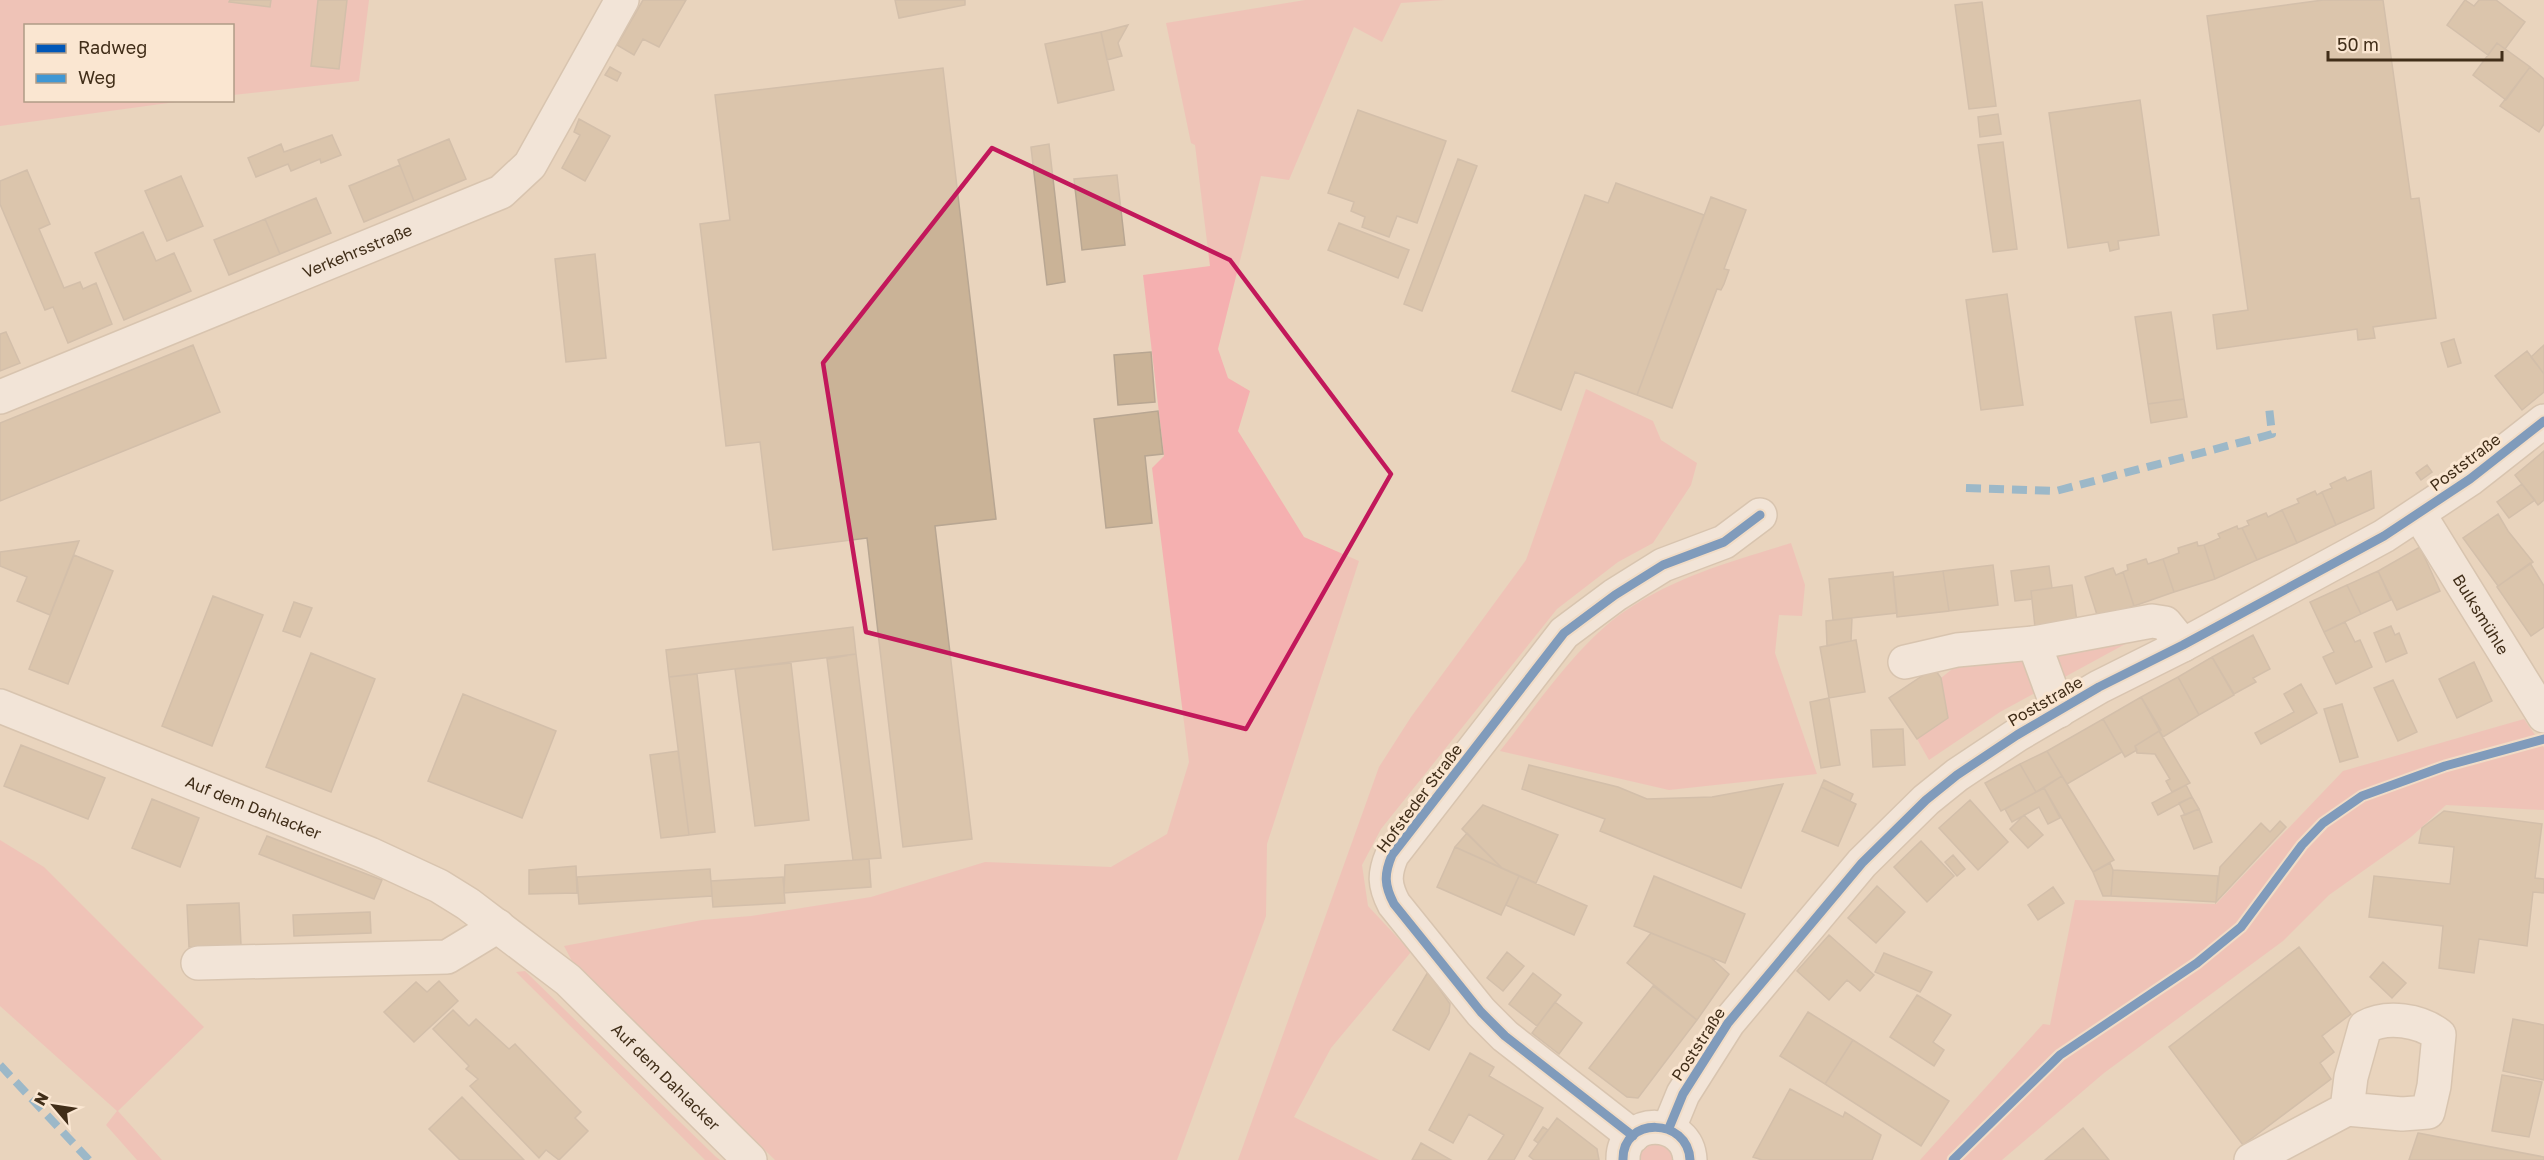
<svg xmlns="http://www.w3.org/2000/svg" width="2544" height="1160" font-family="'Golos Text',sans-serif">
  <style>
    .green { fill: #f5b0b0 }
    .building { fill: #cab397; stroke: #b8a692; stroke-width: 1.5 }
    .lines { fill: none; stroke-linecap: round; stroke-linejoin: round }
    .minor-casing { stroke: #c4b29e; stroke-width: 36 }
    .minor { stroke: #fcf9f5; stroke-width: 33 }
    .quiet { stroke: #3f97d4; stroke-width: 8; stroke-dasharray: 15 8; stroke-linecap: butt }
    .cycleway-casing { stroke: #fae6d1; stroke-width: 13 }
    .cycleway { stroke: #0057b8; stroke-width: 9 }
    .marked { fill: none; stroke: #c2185b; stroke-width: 4.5; stroke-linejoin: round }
    .labels { text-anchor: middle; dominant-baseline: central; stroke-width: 6; stroke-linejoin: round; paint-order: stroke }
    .street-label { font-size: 16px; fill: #412e19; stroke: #fae6d1 }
  </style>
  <rect width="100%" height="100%" fill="#e9d4bd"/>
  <path class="green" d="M 0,0 L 369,0 L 359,81 L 233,95 L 232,26 L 26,26 L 26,100 L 183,101 L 0,126 Z
    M 1305,0 L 1445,0 L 1401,3 L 1382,42 L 1354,27 L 1289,180 L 1261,176 L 1218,349 L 1228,378 L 1250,391 L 1238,431 L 1304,537 L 1359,561 L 1267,844 L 1266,916 L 1177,1160 L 775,1160 L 572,961 L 564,946 L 702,920 L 751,916 L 871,897 L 985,862 L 1111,867 L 1167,834 L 1189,762 L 1152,468 L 1164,456 L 1143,275 L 1210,266 L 1195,145 L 1191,143 L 1166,23 Z
    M 1586,389 L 1653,421 L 1661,440 L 1697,463 L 1691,485 L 1653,543 L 1618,562 L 1557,609 L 1381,829 L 1362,865 L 1368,906 L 1411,952 L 1331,1048 L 1294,1117 L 1379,1160 L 1238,1160 L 1379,767 L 1411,717 L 1526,560 Z
    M 1791,543 L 1805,585 L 1802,616 L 1779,615 L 1775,653 L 1817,774 L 1669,790 L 1500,751 C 1535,707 1579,642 1625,611 C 1676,576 1733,561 1791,543 Z
    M 2140,636 L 2000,712 L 1929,760 L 1917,739 L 1948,718 L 1941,678 L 1956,666 Z
    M 2524,719 L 2544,748 L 2544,810 L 2446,805 L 2411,837 L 2329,895 L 2283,941 L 2104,1073 L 2002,1160 L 1920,1160 L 2043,1024 L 2050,1025 L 2075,900 L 2216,904 L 2343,771 Z
    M 0,840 L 44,867 L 204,1027 L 118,1111 L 162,1160 L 137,1160 L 106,1125 L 117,1111 L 0,1006 Z
    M 525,971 L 715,1156 L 720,1160 L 705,1160 L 516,972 Z
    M 1663,1140 L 1681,1160 L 1638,1160 L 1643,1147 Z"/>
  <path class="building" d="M 230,0 L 271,0 L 270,7 L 229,2 Z
    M 318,0 L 347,0 L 339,69 L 311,66 Z
    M 643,0 L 686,0 L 659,47 L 643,39 L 634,55 L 617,45 Z
    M 895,0 L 965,0 L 965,5 L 899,18 Z
    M 2323,0 L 2383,0 L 2411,199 L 2419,198 L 2436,318 L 2373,327 L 2375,338 L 2358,340 L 2357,329 L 2217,349 L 2213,315 L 2248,310 L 2207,16 Z
    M 2465,0 L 2474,6 L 2479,0 L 2496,0 L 2525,22 L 2505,49 L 2497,43 L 2488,55 L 2447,25 Z
    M 1982,2 L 1996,106 L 1969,109 L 1955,5 Z
    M 1128,25 L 1118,43 L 1122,56 L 1107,60 L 1101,32 Z
    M 1101,32 L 1114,90 L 1058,103 L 1045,44 Z
    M 2497,43 L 2530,67 L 2506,100 L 2473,75 Z
    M 610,67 L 621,73 L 617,81 L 605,75 Z
    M 2530,67 L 2544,79 L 2544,124 L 2539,132 L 2500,106 Z
    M 943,68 L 996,519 L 935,526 L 972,839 L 903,847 L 867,538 L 773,550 L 760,442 L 726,446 L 700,224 L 730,220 L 715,95 Z
    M 2140,100 L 2159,235 L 2118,241 L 2119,249 L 2114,250 L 2110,251 L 2108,242 L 2068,248 L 2049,113 Z
    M 1358,110 L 1446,141 L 1417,223 L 1397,216 L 1389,237 L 1362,227 L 1365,217 L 1351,211 L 1354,202 L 1328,193 Z
    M 1998,114 L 2001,134 L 1980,137 L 1978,117 Z
    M 579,119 L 610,136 L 585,181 L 562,168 L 580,135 L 574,132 Z
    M 332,135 L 341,155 L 321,163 L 320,159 L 291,171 L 288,164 L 256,177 L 248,158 L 281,144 L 284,152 Z
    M 449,139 L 466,179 L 414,201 L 398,160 Z
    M 2003,142 L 2017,249 L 1993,252 L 1978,145 Z
    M 1049,144 L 1065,282 L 1047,285 L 1031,147 Z
    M 1458,159 L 1477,166 L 1422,311 L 1404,304 Z
    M 400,165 L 414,201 L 364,222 L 349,186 Z
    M 27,170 L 50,224 L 39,229 L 64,288 L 80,282 L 83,289 L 96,283 L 112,324 L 68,343 L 53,307 L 45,310 L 0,204 L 0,181 Z
    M 1117,175 L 1125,245 L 1082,250 L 1074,179 Z
    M 181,176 L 203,226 L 167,241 L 145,191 Z
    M 1616,183 L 1704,215 L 1637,395 L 1575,372 L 1561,410 L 1512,391 L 1585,195 L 1608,203 Z
    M 1711,197 L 1746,210 L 1724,269 L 1729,270 L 1724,284 L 1721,290 L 1717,289 L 1672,408 L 1637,395 Z
    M 316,198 L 331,233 L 280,254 L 265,219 Z
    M 265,219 L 280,254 L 229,275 L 214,240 Z
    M 1339,223 L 1409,250 L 1398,278 L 1328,250 Z
    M 143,232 L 156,261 L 174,253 L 191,291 L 124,320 L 95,253 Z
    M 595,254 L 606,358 L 566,362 L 555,259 Z
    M 2007,294 L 2023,405 L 1981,410 L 1966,300 Z
    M 2171,312 L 2184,399 L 2148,404 L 2135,317 Z
    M 6,332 L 20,363 L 0,371 L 0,334 Z
    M 2454,339 L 2461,363 L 2448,367 L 2441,343 Z
    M 193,345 L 220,412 L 0,501 L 0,423 Z
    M 2544,345 L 2544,374 L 2531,357 Z
    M 2527,351 L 2544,374 L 2544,392 L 2522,410 L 2495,376 Z
    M 1151,352 L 1155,402 L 1118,405 L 1114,355 Z
    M 2184,399 L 2187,417 L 2151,423 L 2148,404 Z
    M 1158,411 L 1163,454 L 1145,456 L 1152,523 L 1106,528 L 1094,419 Z
    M 2544,451 L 2544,500 L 2538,505 L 2515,475 Z
    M 2427,465 L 2432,472 L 2421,480 L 2416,473 Z
    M 2371,471 L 2374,508 L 2336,525 L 2322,492 L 2332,488 L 2330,484 L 2345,477 L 2347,481 Z
    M 2522,484 L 2535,500 L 2509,518 L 2497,502 Z
    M 2315,491 L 2317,495 L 2322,492 L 2336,525 L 2297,543 L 2282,510 L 2299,503 L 2297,499 Z
    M 2282,510 L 2297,543 L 2257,560 L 2242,528 L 2249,525 L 2247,521 L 2266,513 L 2268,517 Z
    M 2498,514 L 2508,531 L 2533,562 L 2498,586 L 2463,538 Z
    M 2237,526 L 2238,529 L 2242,528 L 2257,560 L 2215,579 L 2204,545 L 2220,538 L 2218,534 Z
    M 79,541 L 50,615 L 17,601 L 27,577 L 0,566 L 0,552 Z
    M 2197,542 L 2198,546 L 2204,545 L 2215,579 L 2174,592 L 2163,559 L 2179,553 L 2178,548 Z
    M 2420,547 L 2440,591 L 2397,610 L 2378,571 Z
    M 74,555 L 113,571 L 68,684 L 29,669 Z
    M 2146,559 L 2148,564 L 2163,559 L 2174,592 L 2134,606 L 2123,572 L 2128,570 L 2127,565 Z
    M 2530,563 L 2544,586 L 2544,627 L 2531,636 L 2497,587 Z
    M 1993,565 L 1998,605 L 1949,611 L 1943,571 Z
    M 2049,566 L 2052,588 L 2031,591 L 2032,599 L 2015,601 L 2011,571 Z
    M 2113,568 L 2116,575 L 2123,572 L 2134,606 L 2098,618 L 2085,577 Z
    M 1943,571 L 1949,611 L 1897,617 L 1893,577 Z
    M 2378,571 L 2391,600 L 2361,614 L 2347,585 Z
    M 1893,572 L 1897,613 L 1833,620 L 1829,579 Z
    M 2072,585 L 2077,622 L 2035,627 L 2031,591 Z
    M 2347,585 L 2361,614 L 2324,632 L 2310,602 Z
    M 213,596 L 263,615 L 212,746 L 162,726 Z
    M 294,602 L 312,608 L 300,637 L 283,631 Z
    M 1852,618 L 1851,641 L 1827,646 L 1826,621 Z
    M 2345,622 L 2355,642 L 2360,640 L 2372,667 L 2336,684 L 2323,657 L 2334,652 L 2324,632 Z
    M 2391,626 L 2395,635 L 2399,633 L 2407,653 L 2386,662 L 2374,633 Z
    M 853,627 L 856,654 L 669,677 L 666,650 Z
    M 2253,635 L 2270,669 L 2253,678 L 2256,682 L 2234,694 L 2212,657 Z
    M 1856,640 L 1865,692 L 1829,698 L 1820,647 Z
    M 311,653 L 375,679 L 331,792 L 266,767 Z
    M 856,654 L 881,858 L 853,860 L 827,659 Z
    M 2212,657 L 2234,695 L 2199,715 L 2178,677 Z
    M 2474,662 L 2492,701 L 2457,718 L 2439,679 Z
    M 791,663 L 809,820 L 755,826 L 735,669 Z
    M 1934,668 L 1941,678 L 1948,718 L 1917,739 L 1889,698 Z
    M 697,674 L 715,832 L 689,835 L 669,677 Z
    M 2178,677 L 2199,715 L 2163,737 L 2141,697 Z
    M 2393,680 L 2417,732 L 2398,741 L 2374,688 Z
    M 2301,684 L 2317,713 L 2261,744 L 2255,733 L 2294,712 L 2284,694 Z
    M 463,694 L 556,731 L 522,818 L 428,781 Z
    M 2141,697 L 2161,730 L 2135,746 L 2137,750 L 2125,757 L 2103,719 Z
    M 1829,698 L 1840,765 L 1821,768 L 1810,702 Z
    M 2342,704 L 2358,757 L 2340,762 L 2324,709 Z
    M 2103,719 L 2122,752 L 2067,784 L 2047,751 Z
    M 1903,729 L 1905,765 L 1873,767 L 1871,730 Z
    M 2159,731 L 2190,783 L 2172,792 L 2166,781 L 2170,779 L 2155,754 L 2137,753 L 2135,746 Z
    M 21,745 L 105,778 L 88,819 L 4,786 Z
    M 678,751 L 689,835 L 661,838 L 650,755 Z
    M 2047,751 L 2062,776 L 2036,792 L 2020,764 Z
    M 2020,764 L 2036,792 L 2001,811 L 1985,783 Z
    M 1529,765 L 1618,787 L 1647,799 L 1712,797 L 1783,784 L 1741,888 L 1600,831 L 1605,819 L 1522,789 Z
    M 2062,776 L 2114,860 L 2093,872 L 2044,788 Z
    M 1824,780 L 1853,794 L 1850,801 L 1821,787 Z
    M 2186,785 L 2192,797 L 2158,815 L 2152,803 Z
    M 1821,787 L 1856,804 L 1838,846 L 1802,831 Z
    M 2044,788 L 2060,818 L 2048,824 L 2039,807 L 2012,822 L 2005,809 Z
    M 2192,797 L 2199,809 L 2185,815 L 2179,803 Z
    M 152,799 L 199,818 L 180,867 L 132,848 Z
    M 1970,800 L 2008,842 L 1978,870 L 1939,828 Z
    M 1483,805 L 1558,835 L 1536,883 L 1502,868 L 1462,829 Z
    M 2199,809 L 2212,842 L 2194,849 L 2181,816 Z
    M 2444,811 L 2542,824 L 2535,878 L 2544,879 L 2544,893 L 2533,892 L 2527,946 L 2479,939 L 2474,973 L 2439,968 L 2443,926 L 2369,917 L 2374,876 L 2450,884 L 2454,847 L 2419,843 L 2422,828 Z
    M 2024,815 L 2043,835 L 2028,848 L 2010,829 Z
    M 2280,821 L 2286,827 L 2216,902 L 2220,867 L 2261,823 L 2270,832 Z
    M 1467,833 L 1502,868 L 1455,847 Z
    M 267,836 L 382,880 L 374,899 L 259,854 Z
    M 1921,841 L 1954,876 L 1927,902 L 1894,867 Z
    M 1455,847 L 1519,876 L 1501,915 L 1437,887 Z
    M 1953,855 L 1965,869 L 1957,876 L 1945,862 Z
    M 869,859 L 871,887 L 784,893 L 785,865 Z
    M 2110,863 L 2113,870 L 2111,896 L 2103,896 L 2093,872 Z
    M 576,866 L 577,893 L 529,894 L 529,870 Z
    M 710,869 L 712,896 L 579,904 L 577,877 Z
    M 2113,870 L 2218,876 L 2216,902 L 2111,896 Z
    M 1519,876 L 1587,906 L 1574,935 L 1506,905 Z
    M 1654,876 L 1745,914 L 1725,963 L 1634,926 Z
    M 783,877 L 785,903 L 713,907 L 711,881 Z
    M 1877,886 L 1905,912 L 1876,943 L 1848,918 Z
    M 2053,887 L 2064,903 L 2038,920 L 2028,905 Z
    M 239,903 L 241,945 L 189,947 L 187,905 Z
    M 370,912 L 371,933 L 294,936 L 293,915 Z
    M 1651,933 L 1710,957 L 1729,974 L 1697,1020 L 1627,963 Z
    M 1829,935 L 1874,975 L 1860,991 L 1847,980 L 1829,1000 L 1797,971 Z
    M 2299,947 L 2351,1014 L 2322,1036 L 2334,1052 L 2320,1063 L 2331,1079 L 2243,1145 L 2169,1047 Z
    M 1507,952 L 1524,966 L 1503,991 L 1487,978 Z
    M 1884,953 L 1932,972 L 1920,992 L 1875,972 Z
    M 2383,962 L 2406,983 L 2392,998 L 2370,977 Z
    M 1428,972 L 1450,1004 L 1449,1013 L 1429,1050 L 1393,1030 Z
    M 1533,973 L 1561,995 L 1537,1026 L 1509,1004 Z
    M 439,981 L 458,1001 L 414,1042 L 384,1012 L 416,982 L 427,992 Z
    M 1653,986 L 1697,1020 L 1638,1098 L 1627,1097 L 1589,1068 Z
    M 1917,995 L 1951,1015 L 1933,1042 L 1944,1050 L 1934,1066 L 1890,1037 Z
    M 1555,1002 L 1582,1023 L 1559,1054 L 1532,1033 Z
    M 453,1010 L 469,1026 L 476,1019 L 509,1049 L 515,1044 L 581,1112 L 575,1118 L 588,1131 L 559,1160 L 546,1150 L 539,1158 L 470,1086 L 478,1079 L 466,1069 L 469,1066 L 433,1029 Z
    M 1808,1012 L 1853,1040 L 1825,1084 L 1780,1056 Z
    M 2513,1019 L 2544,1025 L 2544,1080 L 2503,1071 Z
    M 1853,1040 L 1949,1101 L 1921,1146 L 1825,1084 Z
    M 1470,1053 L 1494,1067 L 1489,1076 L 1543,1108 L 1514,1160 L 1488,1160 L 1504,1135 L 1469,1114 L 1453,1143 L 1429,1130 Z
    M 2502,1075 L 2542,1082 L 2529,1137 L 2492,1131 Z
    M 1790,1089 L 1843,1117 L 1845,1112 L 1881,1135 L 1872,1160 L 1762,1160 L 1753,1157 Z
    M 462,1097 L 524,1160 L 460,1160 L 429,1129 Z
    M 1557,1118 L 1597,1149 L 1599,1160 L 1534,1160 L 1529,1156 Z
    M 1543,1127 L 1548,1130 L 1538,1143 L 1534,1140 Z
    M 2083,1128 L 2109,1160 L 2045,1160 Z
    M 2418,1133 L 2544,1157 L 2544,1160 L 2409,1160 Z
    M 1421,1143 L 1451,1160 L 1412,1160 Z"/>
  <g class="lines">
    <g class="minor-casing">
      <g id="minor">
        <path id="s1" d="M 0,397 L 501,192 L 530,165 L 622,0"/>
        <path id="s2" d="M 2419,514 L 2544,716"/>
        <path d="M 1905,662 L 1957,650 L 2034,643"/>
        <path id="s3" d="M 0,706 L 370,854 L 439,886 L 468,904 L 568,980 L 750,1160"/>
        <path d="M 2059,711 L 2034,643 L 2152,621 L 2165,623 L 2183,645"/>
        <path d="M 198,963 L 447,957 L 498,926"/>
        <path d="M 1669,1128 L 1683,1094 L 1728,1023 L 1862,863 L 1926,800 L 1957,775 L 2017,735 L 2099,687 L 2183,645 L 2384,536 L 2470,479 L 2544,421"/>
        <path d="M 1633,1136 L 1505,1036 L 1481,1012 L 1394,904 C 1384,885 1384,874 1392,855 L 1564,633 L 1615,595 L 1663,565 L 1724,542 L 1760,515"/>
        <path d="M 1623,1160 C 1622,1116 1688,1117 1690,1160"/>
        <path d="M 2251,1160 L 2347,1109 L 2402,1114 L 2428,1112 L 2434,1086 L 2439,1035 C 2420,1020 2387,1015 2365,1027 L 2351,1077 L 2347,1109"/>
      </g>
    </g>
    <use href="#minor" class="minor"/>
    <path class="quiet" d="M 1966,488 L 2056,491 L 2265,436 L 2272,434 L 2269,407
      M 0,1065 L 89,1160"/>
    <g class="cycleway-casing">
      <path id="cycleway" d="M 1669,1128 L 1683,1094 L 1728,1023 L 1862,863 L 1926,800 L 1957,775 L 2017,735 L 2099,687 L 2183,645 L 2384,536 L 2470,479 L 2544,421
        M 1633,1136 L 1505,1036 L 1481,1012 L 1394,904 C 1384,885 1384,874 1392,855 L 1564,633 L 1615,595 L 1663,565 L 1724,542 L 1760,515
        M 1623,1160 C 1622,1116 1688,1117 1690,1160
        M 1953,1160 L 2060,1055 L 2197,963 L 2241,927 L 2302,845 L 2323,823 L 2362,796 L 2445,766 L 2544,739"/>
    </g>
    <use href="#cycleway" class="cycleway"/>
  </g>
  <path d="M0 0H2544V1160H0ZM 992,148 L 1230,260 L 1391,474 L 1246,729 L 866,632 L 823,363 Z" fill="#e9d4bd" fill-opacity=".55" fill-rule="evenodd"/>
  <path class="marked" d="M 992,148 L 1230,260 L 1391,474 L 1246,729 L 866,632 L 823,363 Z"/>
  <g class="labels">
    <g class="street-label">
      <text stroke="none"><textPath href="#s1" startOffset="386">Verkehrsstraße</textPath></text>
      <text transform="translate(2465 462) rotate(-37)">Poststraße</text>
      <text stroke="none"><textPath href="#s2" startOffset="118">Bulksmühle</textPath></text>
      <text transform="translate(2045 701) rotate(-30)">Poststraße</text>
      <text transform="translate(1419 798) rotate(-53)">Hofsteder Straße</text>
      <text stroke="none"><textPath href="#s3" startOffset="273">Auf dem Dahlacker</textPath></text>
      <text transform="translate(1698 1044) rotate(-57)">Poststraße</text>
      <text stroke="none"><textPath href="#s3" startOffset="772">Auf dem Dahlacker</textPath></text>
    </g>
  </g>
  <rect x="24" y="24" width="210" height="78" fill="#fae6d1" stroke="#b09c87" stroke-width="1.5"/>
  <rect x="36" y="44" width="30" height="9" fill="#0057b8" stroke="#b09c87" stroke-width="1.5"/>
  <text x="78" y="54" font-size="18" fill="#412e19">Radweg</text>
  <rect x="36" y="74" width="30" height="9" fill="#3f97d4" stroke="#b09c87" stroke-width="1.5"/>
  <text x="78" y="84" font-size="18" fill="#412e19">Weg</text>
  <g transform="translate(54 1106) rotate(299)" stroke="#fae6d1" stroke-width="4.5" paint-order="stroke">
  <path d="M0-4.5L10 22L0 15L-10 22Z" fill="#412e19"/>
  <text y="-9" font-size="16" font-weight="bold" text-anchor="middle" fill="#412e19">N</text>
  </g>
  <path d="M2328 51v9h174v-9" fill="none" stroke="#412e19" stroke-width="3"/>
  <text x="2337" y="51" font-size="18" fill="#412e19" stroke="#fae6d1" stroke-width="4.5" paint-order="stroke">50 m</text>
</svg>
